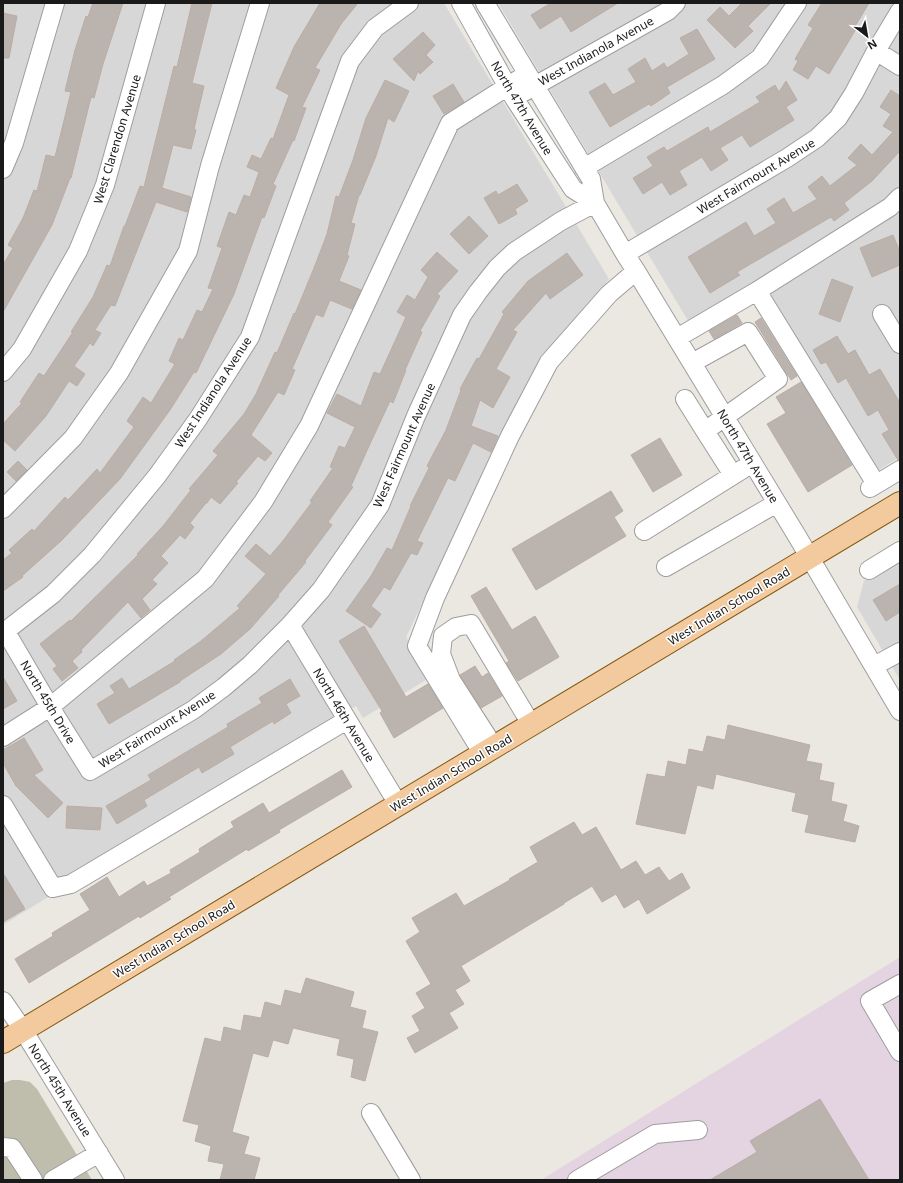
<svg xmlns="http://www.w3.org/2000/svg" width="903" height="1183" font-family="'Noto Sans',sans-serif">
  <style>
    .residential { fill: #d8d7d7 }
    .industrial { fill: #e4d3e1 }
    .construction { fill: #bfbead }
    .building { fill: #bbb3ae; stroke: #bbada5 }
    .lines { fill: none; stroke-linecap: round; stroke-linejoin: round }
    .minor-casing { stroke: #9e9e9e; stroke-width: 20 }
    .major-casing { stroke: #84570d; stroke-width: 24 }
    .minor { stroke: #fff; stroke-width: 18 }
    .major { stroke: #f3ca9e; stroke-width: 22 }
    .labels { text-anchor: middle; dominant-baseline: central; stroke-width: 3; stroke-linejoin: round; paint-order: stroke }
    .street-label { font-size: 12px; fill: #1a1a1a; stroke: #fff }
  </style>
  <rect width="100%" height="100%" fill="#ebe7e1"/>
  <path class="residential" d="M 3,3 L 444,3 L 609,279 L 531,379 L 406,637 L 431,677 L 363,718 L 356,706 L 3,925 Z
    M 498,3 L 900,3 L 900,457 L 877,471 L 760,281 L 690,324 Z
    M 900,559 L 900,680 L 857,607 L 864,581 Z"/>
  <path class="industrial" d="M 900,957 L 900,1180 L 541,1180 Z"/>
  <path class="construction" d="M 12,1080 L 20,1080 L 30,1082 L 37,1089 L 92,1180 L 3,1180 L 3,1083 Z"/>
  <path class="building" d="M 93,3 L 123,3 L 103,64 L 94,98 L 91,97 L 71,178 L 70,178 L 52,225 L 3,312 L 3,265 L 13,248 L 8,245 L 23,218 L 34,190 L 37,191 L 46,155 L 55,157 L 71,92 L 65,91 L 75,50 L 86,16 L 88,17 Z
    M 192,3 L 212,3 L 192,83 L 204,86 L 194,129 L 196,130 L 191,149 L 173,145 L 162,188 L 191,197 L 187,212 L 156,202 L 115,306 L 111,305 L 95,330 L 101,333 L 93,346 L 90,343 L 74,366 L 85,374 L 77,386 L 69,381 L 46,416 L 15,451 L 3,440 L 3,424 L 22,403 L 20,402 L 39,373 L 44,376 L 73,332 L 71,332 L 93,297 L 107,265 L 110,266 L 124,226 L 125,226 L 140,186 L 144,187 L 174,66 L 177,67 Z
    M 320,3 L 358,3 L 341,24 L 315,68 L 320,70 L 302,107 L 306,108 L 294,141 L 293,140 L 273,184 L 276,186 L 264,218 L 262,217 L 234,294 L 196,373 L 194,372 L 170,410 L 120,479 L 62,540 L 22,576 L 23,577 L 3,591 L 3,560 L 12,553 L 9,550 L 32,529 L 34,531 L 65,497 L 68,500 L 97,469 L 100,473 L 134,427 L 127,421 L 143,397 L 151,403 L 175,364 L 169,361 L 179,338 L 183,340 L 197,310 L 202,312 L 213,289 L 208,288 L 222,248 L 217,246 L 229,212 L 236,215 L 244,195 L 250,197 L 259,172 L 247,167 L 252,155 L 261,159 L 271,138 L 273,139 L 289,95 L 276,88 L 294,47 Z
    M 551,3 L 618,3 L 571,32 L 561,16 L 540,29 L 531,15 Z
    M 742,3 L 771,3 L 748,26 L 753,31 L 735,48 L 707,20 L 720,7 L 729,16 Z
    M 822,3 L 869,3 L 854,28 L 856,29 L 829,74 L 816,66 L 808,79 L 793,70 L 798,61 L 795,59 L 813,28 L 808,25 Z
    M 3,13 L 17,16 L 9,58 L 3,58 Z
    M 697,29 L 715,59 L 667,87 L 670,93 L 651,106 L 649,104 L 610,127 L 589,92 L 605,83 L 613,95 L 636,82 L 628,69 L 645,58 L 652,71 L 664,63 L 667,68 L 689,54 L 680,38 Z
    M 423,32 L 435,45 L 426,55 L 433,62 L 420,74 L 418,71 L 414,81 L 393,59 Z
    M 385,80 L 409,91 L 394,122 L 388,118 L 376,156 L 360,195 L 359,195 L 351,223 L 355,224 L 347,255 L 349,256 L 339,281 L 361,290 L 352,309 L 330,300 L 323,317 L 316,314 L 292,369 L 295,370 L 284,395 L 278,392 L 251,435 L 272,453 L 265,461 L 258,456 L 236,482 L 238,483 L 220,504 L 211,497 L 207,503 L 206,503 L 190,523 L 194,527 L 185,539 L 180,535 L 161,556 L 168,563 L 152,580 L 157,584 L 142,599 L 150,610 L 141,618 L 128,602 L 81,650 L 82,652 L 72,661 L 78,668 L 62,681 L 53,669 L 57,666 L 40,644 L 70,620 L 71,621 L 138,555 L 137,554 L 163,526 L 191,490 L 189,489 L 218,455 L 213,451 L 244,414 L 256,394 L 275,352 L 277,353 L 294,313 L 295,314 L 314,268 L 327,234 L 336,196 L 339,197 L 353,160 L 366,118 Z
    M 786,81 L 797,100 L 786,107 L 794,120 L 750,147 L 742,135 L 720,148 L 728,160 L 711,171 L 702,157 L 679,171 L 687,185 L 670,195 L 662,182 L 643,194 L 633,178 L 653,166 L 647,157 L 664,147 L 667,151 L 708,127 L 710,132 L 760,102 L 756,97 L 775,85 L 779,92 Z
    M 453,84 L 464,102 L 444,114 L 433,96 Z
    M 891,90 L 900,96 L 900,151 L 872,181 L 844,203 L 849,210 L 834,221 L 831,217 L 737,272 L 740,275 L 710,293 L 688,257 L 746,222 L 754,236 L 776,223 L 767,209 L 784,198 L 793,213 L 817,199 L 808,187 L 822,176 L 830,186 L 857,165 L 848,158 L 861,144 L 872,155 L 893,132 L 883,126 L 891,114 L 880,107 Z
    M 517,184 L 528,201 L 515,209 L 517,214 L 499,224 L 484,198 L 496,191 L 498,195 Z
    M 469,216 L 488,236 L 469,254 L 450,234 Z
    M 893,235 L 900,252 L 900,265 L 872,277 L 860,248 Z
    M 437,252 L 458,271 L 437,294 L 440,296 L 420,331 L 422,332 L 405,370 L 406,370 L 393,403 L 390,401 L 369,446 L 351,486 L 353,487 L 328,522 L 332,525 L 305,561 L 306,562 L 278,595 L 279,596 L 250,629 L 221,654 L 180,681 L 180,682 L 109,724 L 97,704 L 115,693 L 110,686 L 122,678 L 129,689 L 175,661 L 174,660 L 201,641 L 240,608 L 237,606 L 266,574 L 245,556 L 256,544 L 270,556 L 282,542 L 312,502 L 310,501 L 333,468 L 330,467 L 339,446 L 345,448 L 355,427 L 327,413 L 337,394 L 361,406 L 374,372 L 380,374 L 406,317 L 397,312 L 407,295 L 415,300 L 428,277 L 421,270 Z
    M 567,253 L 583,275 L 550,299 L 546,293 L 513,330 L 517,332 L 496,369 L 510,377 L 493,408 L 480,400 L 471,426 L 498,436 L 491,452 L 473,443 L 455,481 L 448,478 L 417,541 L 423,543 L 417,555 L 411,553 L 390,590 L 384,587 L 371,606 L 381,614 L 371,628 L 346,611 L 371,576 L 387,548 L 392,550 L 411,506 L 410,506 L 429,468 L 427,466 L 446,430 L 461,390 L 460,389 L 477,358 L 479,359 L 504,314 L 502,312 L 528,281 Z
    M 832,279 L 853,287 L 840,322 L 819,314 Z
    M 737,315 L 742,323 L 714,339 L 709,331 Z
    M 761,318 L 797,376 L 791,380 L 755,322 Z
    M 837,336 L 848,354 L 855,350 L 869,375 L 880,369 L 900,403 L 900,460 L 898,460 L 882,434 L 889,430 L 878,410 L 868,416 L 846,378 L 838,383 L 826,362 L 821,364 L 813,350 Z
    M 801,382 L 852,465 L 808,492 L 767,424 L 786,413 L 776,397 Z
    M 660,438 L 682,475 L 653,492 L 631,455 Z
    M 18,461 L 27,470 L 16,481 L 7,472 Z
    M 611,491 L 623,511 L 614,517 L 626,536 L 536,590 L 512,549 Z
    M 900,584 L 900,612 L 886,621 L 873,600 Z
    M 486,587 L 512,630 L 535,616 L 559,657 L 518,681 L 506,663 L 509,661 L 471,596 Z
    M 364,626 L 406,697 L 428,684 L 443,708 L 394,738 L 380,713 L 382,711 L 339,641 Z
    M 475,666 L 482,677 L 488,673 L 502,696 L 481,708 L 460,675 Z
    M 3,677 L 17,701 L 3,709 Z
    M 290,679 L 300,696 L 286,704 L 291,713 L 274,724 L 273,721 L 230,747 L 234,754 L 202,773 L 199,767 L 144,800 L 147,806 L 117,824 L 106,806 L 151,780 L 148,775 L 228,727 L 227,724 L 262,703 L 259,698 Z
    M 728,725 L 810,745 L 806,761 L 822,764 L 819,780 L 834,783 L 831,801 L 847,805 L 843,821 L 859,826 L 855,842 L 805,832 L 809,815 L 792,811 L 796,793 L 716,774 L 713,789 L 697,785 L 685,834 L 636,824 L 647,774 L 665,777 L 668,761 L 686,765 L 689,749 L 703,752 L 707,736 L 725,740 Z
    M 24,738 L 43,770 L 34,775 L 63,803 L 48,818 L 16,786 L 3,763 L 3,750 Z
    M 342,770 L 352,787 L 279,830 L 280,832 L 248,851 L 247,849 L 169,897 L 171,899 L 140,918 L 139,916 L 29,983 L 15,959 L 53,936 L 52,933 L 90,910 L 80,894 L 107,877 L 119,897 L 144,881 L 147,886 L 171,873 L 170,870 L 200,852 L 199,849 L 234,827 L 231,822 L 263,803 L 269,813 Z
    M 67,806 L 102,808 L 100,830 L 66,828 Z
    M 574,822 L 582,835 L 596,827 L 621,870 L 636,861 L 645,875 L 659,867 L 669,881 L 682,873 L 690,888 L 647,914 L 639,899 L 624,908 L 616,894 L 602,902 L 592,886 L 564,903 L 564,904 L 461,966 L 470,981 L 455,990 L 464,1004 L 449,1013 L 458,1028 L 415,1053 L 407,1038 L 420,1031 L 412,1016 L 425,1008 L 416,993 L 431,984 L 406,941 L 420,932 L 412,918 L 456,893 L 464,906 L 510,880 L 509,879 L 538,862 L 530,847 Z
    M 3,873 L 25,909 L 3,922 Z
    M 306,978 L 354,992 L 350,1007 L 366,1011 L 362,1028 L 378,1032 L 365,1081 L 351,1077 L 354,1059 L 337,1055 L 340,1039 L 293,1028 L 288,1044 L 273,1040 L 268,1057 L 253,1053 L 232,1132 L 249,1137 L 244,1154 L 260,1158 L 254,1180 L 220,1180 L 224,1164 L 208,1161 L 211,1146 L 195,1141 L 199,1125 L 183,1121 L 205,1038 L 221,1042 L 224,1027 L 241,1031 L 244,1015 L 261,1018 L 265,1002 L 281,1006 L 285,990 L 301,994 Z
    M 820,1099 L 869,1180 L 710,1180 L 757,1152 L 750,1141 Z"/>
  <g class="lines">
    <g class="minor-casing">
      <path id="minor" d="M 461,3 L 514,98 L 573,189 L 595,203
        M 485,3 L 591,179 L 595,203 L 625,254 L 636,271 L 797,536 L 900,711
        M 876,51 L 900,66
        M 524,92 L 668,11 L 676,3
        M 584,168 L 723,85 L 760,58 L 797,3
        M 3,169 L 14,143 L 55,3
        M 625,254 L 787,158 L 817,138 L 838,118 L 854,93 L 876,51 L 900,11
        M 757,291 L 876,484
        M 882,314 L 900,344
        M 677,338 L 757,291 L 890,207 L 900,197
        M 692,363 L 748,332 L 778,379 L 705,431 L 733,475
        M 3,372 L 22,349 L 78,251 L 105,185 L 156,3
        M 685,399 L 705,431
        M 870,488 L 900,470
        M 3,509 L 73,438 L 119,373 L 188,251 L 210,166 L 260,3
        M 644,531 L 743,469
        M 666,567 L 777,503
        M 869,570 L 900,551
        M 290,625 L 398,804
        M 6,632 L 50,707 L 90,771 L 193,710 L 224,687 L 250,665 L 290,625 L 321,590 L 380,505 L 416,416 L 462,315 L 478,292 L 497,268 L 514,252 L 561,221 L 595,203
        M 3,633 L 53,594 L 92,555 L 157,476 L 198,419 L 250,337 L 350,61 L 375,28 L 409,3
        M 874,666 L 900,652
        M 3,737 L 50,707 L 205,579 L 263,502 L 309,426 L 450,123 L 527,74
        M 494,747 L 451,680 L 441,654 L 443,636 L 456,627 L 471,624 L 531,724
        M 483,754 L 417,646 L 435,598 L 510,436 L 549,362 L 609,294 L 636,271
        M 3,805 L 53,888 L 71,884 L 347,720
        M 900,984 L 870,1001 L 900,1052
        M 3,1001 L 23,1030 L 115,1180
        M 371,1113 L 411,1180
        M 3,1147 L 12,1148 L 33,1180
        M 53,1180 L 99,1153
        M 577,1180 L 655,1134 L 698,1130"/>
    </g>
    <g class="major-casing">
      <path id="major" d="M 3,1042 L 900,503"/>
    </g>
    <use href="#minor" class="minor"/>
    <use href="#major" class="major"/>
  </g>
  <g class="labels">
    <g class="street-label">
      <text transform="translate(596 51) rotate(-29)">West Indianola Avenue</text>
      <text transform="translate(522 108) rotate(59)">North 47th Avenue</text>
      <text transform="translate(117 139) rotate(-73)">West Clarendon Avenue</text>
      <text transform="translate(756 176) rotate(-31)">West Fairmount Avenue</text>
      <text transform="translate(213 392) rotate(-57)">West Indianola Avenue</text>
      <text transform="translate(404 445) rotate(-66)">West Fairmount Avenue</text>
      <text transform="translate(748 456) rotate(59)">North 47th Avenue</text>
      <text transform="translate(729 606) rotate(-31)">West Indian School Road</text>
      <text transform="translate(48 702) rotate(59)">North 45th Drive</text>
      <text transform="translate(344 715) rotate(59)">North 46th Avenue</text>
      <text transform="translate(157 729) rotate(-32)">West Fairmount Avenue</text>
      <text transform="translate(451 773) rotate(-31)">West Indian School Road</text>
      <text transform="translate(174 939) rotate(-31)">West Indian School Road</text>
      <text transform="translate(60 1090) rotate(58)">North 45th Avenue</text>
    </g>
  </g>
  <rect width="903" height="1183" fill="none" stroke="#1a1a1a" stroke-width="8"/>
  <g transform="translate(867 36) rotate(149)" stroke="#ffffff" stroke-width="3" paint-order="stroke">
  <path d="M0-3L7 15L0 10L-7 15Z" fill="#1a1a1a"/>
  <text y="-6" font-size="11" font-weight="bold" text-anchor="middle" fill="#1a1a1a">N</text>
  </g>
</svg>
